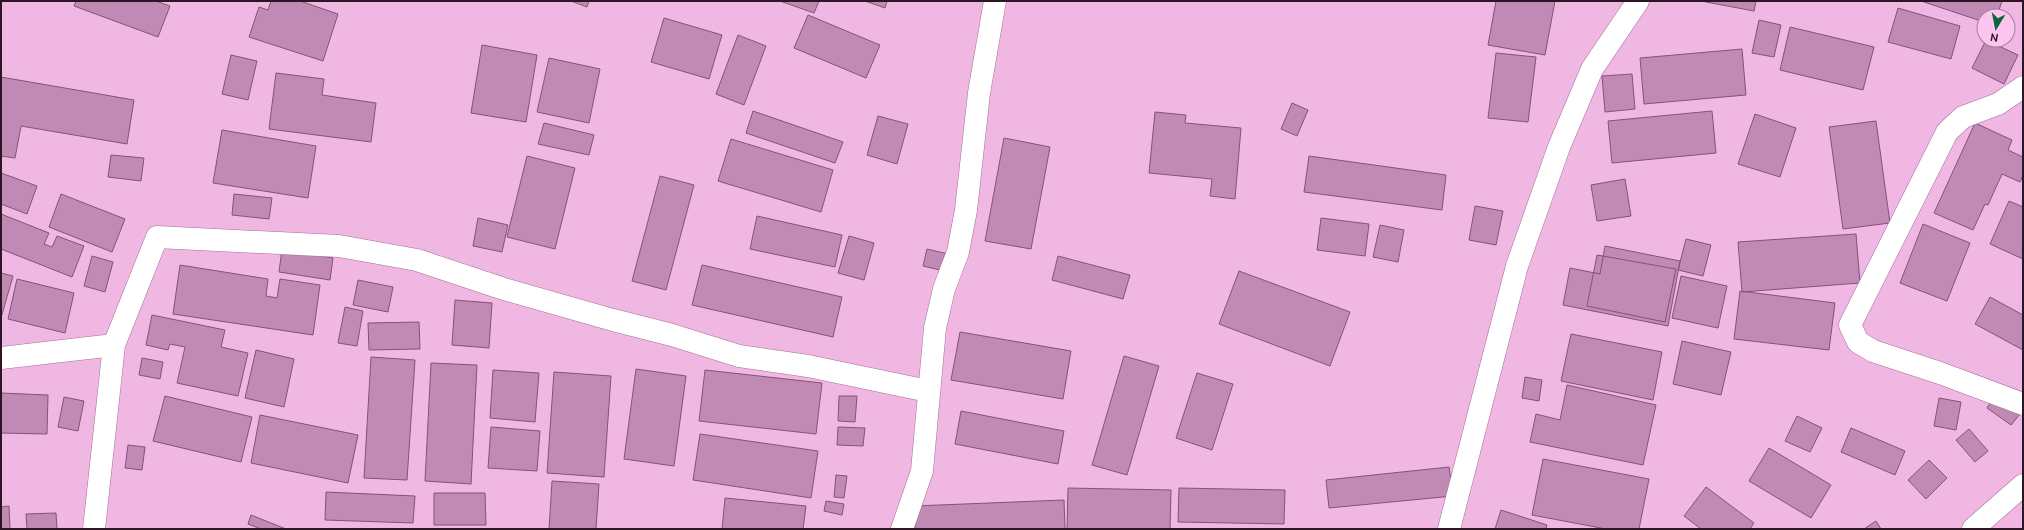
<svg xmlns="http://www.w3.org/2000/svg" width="2024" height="530" font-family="Ubuntu,sans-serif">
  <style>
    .building { fill: #c18ab4; stroke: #845179 }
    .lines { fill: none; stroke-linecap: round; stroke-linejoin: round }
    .street-casing { stroke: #a36e97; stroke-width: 23 }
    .secondary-casing { stroke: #a36e97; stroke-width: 23 }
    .street { stroke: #fff; stroke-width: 22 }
    .secondary { stroke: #fff; stroke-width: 22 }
  </style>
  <rect width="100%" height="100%" fill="#f1b7e3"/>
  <path class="building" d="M 76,1 L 156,1 L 170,6 L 158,37 L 74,6 Z
    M 271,1 L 300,1 L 338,14 L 323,61 L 249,37 L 259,7 L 268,10 Z
    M 571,1 L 589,1 L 587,7 Z
    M 780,1 L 819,1 L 814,13 Z
    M 865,1 L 887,1 L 885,8 Z
    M 1496,1 L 1555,1 L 1545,55 L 1488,45 Z
    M 1701,1 L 1756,1 L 1754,11 Z
    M 1921,1 L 2002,1 L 1997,16 L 1984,16 L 1984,22 Z
    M 1898,8 L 1960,26 L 1951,59 L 1888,42 Z
    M 808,15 L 880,45 L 866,78 L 794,48 Z
    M 664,18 L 722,35 L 709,79 L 651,62 Z
    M 1759,20 L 1781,25 L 1774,57 L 1752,53 Z
    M 1790,27 L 1874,47 L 1863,90 L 1780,70 Z
    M 738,35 L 766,46 L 744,105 L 716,94 Z
    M 1986,40 L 2018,55 L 2004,84 L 1972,68 Z
    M 482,45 L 537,55 L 526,122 L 471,113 Z
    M 1742,49 L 1746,95 L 1644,104 L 1640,58 Z
    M 1496,53 L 1536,57 L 1528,122 L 1488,118 Z
    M 231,55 L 257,61 L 248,100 L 222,94 Z
    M 549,58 L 600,69 L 589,123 L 537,112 Z
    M 276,73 L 324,79 L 322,95 L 376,103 L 371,142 L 269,129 Z
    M 1632,74 L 1635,109 L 1605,112 L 1602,76 Z
    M 1,77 L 134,100 L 127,144 L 21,126 L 15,158 L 1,156 Z
    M 1292,103 L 1308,110 L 1297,136 L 1281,129 Z
    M 753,111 L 843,142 L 835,163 L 746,133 Z
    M 1712,111 L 1716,153 L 1612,163 L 1608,121 Z
    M 1155,112 L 1186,115 L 1185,123 L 1241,128 L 1235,199 L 1210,196 L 1212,179 L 1149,173 Z
    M 1755,114 L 1796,128 L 1780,177 L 1738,164 Z
    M 878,116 L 908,124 L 897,164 L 867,155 Z
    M 1876,121 L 1890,223 L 1843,229 L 1829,127 Z
    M 544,123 L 594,135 L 589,155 L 538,144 Z
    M 1975,123 L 2012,140 L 2008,150 L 2023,157 L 2023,175 L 2020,182 L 2002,174 L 1988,205 L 1985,204 L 1973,230 L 1934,213 Z
    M 222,130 L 316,146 L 308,198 L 213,183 Z
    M 1004,138 L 1050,147 L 1031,249 L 985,241 Z
    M 731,139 L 833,170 L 821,212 L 718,181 Z
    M 111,155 L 144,158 L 141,181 L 108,177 Z
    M 527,156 L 575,168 L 555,249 L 507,237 Z
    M 1309,156 L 1446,175 L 1442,210 L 1304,192 Z
    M 1,173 L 37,186 L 27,214 L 1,204 Z
    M 660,176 L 694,185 L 666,290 L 632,281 Z
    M 1625,179 L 1631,216 L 1597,221 L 1591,185 Z
    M 61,194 L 125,219 L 112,252 L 49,227 Z
    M 234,194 L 272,198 L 269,219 L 232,215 Z
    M 2009,201 L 2023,207 L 2023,259 L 1990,244 Z
    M 1475,206 L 1503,211 L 1496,245 L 1469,240 Z
    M 1,214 L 49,233 L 44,244 L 52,247 L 57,236 L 84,246 L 72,277 L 1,249 Z
    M 757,216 L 842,235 L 835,267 L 750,249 Z
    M 478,218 L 508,225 L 502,252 L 473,246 Z
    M 1321,218 L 1369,224 L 1365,256 L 1317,250 Z
    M 1923,224 L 1970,243 L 1947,301 L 1900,283 Z
    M 1380,225 L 1404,230 L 1398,262 L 1373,257 Z
    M 1856,234 L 1860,283 L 1742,292 L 1738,242 Z
    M 849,236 L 874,243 L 864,280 L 838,273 Z
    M 1686,239 L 1711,245 L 1703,276 L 1678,270 Z
    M 1605,246 L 1680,261 L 1668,326 L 1563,305 L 1570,268 L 1600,274 Z
    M 282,249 L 333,258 L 330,280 L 279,272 Z
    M 927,249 L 948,254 L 944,271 L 923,266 Z
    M 1597,255 L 1676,269 L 1665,322 L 1587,306 Z
    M 92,256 L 113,262 L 105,292 L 84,286 Z
    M 1058,256 L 1130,275 L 1123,299 L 1052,280 Z
    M 180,265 L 268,279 L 266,296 L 277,298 L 280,279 L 320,285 L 313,335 L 173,314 Z
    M 702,265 L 842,297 L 833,337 L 692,305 Z
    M 1239,271 L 1350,312 L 1330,366 L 1219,324 Z
    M 1,273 L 13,276 L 1,318 Z
    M 1681,276 L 1727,286 L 1718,328 L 1672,318 Z
    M 17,279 L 74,293 L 65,333 L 8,319 Z
    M 358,280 L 393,287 L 388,312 L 353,305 Z
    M 1740,291 L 1835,303 L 1829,350 L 1734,339 Z
    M 1990,297 L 2023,315 L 2023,350 L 1975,324 Z
    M 455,300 L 492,303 L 489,348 L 452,345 Z
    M 345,307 L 363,311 L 357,346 L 338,343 Z
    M 152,315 L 225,330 L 221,347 L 248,353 L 238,396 L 177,383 L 185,347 L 170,344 L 168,350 L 146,345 Z
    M 419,322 L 420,349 L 369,350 L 368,323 Z
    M 960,332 L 1071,351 L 1063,399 L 951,380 Z
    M 1571,334 L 1662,352 L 1653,400 L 1561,381 Z
    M 1682,341 L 1731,352 L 1721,395 L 1673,384 Z
    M 256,350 L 294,359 L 284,407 L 245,398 Z
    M 1124,356 L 1159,366 L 1127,475 L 1092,465 Z
    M 371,357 L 415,360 L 407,480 L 364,478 Z
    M 142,358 L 163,362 L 160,379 L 139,375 Z
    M 431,363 L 477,365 L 471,484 L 425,481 Z
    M 636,369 L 686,376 L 674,466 L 624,459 Z
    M 493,370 L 539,373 L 535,422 L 490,418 Z
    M 705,370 L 822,383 L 816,434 L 699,421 Z
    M 554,372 L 611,376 L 604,477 L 547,473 Z
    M 1197,373 L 1233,384 L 1212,450 L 1176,438 Z
    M 1525,377 L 1542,380 L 1539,401 L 1522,398 Z
    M 1567,385 L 1656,405 L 1643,465 L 1530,442 L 1536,414 L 1560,420 Z
    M 1,393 L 48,395 L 47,434 L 1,433 Z
    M 165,396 L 252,417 L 241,462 L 153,441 Z
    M 839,396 L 857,396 L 855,422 L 838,421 Z
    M 64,397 L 84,401 L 78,431 L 58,427 Z
    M 1994,397 L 2020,414 L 2011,425 L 1987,408 Z
    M 1939,398 L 1961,402 L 1956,430 L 1934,426 Z
    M 961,411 L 1064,431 L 1058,464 L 955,444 Z
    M 260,415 L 358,435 L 348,483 L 251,463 Z
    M 1797,416 L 1822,428 L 1810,452 L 1785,441 Z
    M 491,427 L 540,431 L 537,471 L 488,468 Z
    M 838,427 L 865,428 L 863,446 L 837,445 Z
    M 1851,428 L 1905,451 L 1895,475 L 1841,452 Z
    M 1969,429 L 1988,451 L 1975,462 L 1956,440 Z
    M 700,434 L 818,451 L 811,498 L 693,480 Z
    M 128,445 L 145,447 L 142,470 L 125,468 Z
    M 1769,448 L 1831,485 L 1811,518 L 1749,481 Z
    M 1543,459 L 1649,479 L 1639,529 L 1606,529 L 1532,515 Z
    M 1929,460 L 1947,478 L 1926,499 L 1908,480 Z
    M 1449,467 L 1453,496 L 1329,508 L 1326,480 Z
    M 836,475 L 847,476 L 844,498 L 834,497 Z
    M 552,481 L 599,484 L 596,529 L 549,529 Z
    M 1706,487 L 1754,523 L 1750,529 L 1701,529 L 1684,516 Z
    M 1068,488 L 1171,490 L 1170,529 L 1067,529 Z
    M 1179,488 L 1285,490 L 1284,524 L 1178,522 Z
    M 326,492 L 415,496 L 413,523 L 325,520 Z
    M 434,493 L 485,493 L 486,525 L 434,525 Z
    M 725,498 L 806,506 L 803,529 L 722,529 Z
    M 1064,500 L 1065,529 L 915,529 L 914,506 Z
    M 826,501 L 844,504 L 842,515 L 824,511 Z
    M 9,506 L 10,529 L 1,529 L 1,507 Z
    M 1501,510 L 1547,525 L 1546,529 L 1495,529 Z
    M 56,513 L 57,529 L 27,529 L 26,514 Z
    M 251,515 L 286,529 L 261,529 L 248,524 Z
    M 1876,521 L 1881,529 L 1864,529 Z"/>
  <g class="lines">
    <g class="street-casing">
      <path id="street" d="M 2023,87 L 1998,104 L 1963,117 L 1947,132 L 1850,325 L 1858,342 L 1873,351 L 1940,373 L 2023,404
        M 1,358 L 114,345
        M 94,529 L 114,345 L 157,237 L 339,246 L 417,260 L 504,289 L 613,320 L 672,335 L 739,356 L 808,366 L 928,391
        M 902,529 L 922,471 L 935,328 L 944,289 L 958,252 L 966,210 L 979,93 L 995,1
        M 1449,529 L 1517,266 L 1559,147 L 1592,69 L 1638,1"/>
    </g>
    <g class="secondary-casing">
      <path id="secondary" d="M 1973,529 L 2023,485"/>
    </g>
    <use href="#street" class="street"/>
    <use href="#secondary" class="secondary"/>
  </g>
  <rect width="2024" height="530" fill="none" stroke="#2b1626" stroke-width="4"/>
  <g transform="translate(1996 28) rotate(190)"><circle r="19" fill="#fec4f0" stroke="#aa7e9f"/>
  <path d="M0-3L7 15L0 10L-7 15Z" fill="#0a673a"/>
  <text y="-6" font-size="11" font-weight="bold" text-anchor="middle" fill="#2b1626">N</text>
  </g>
</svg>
